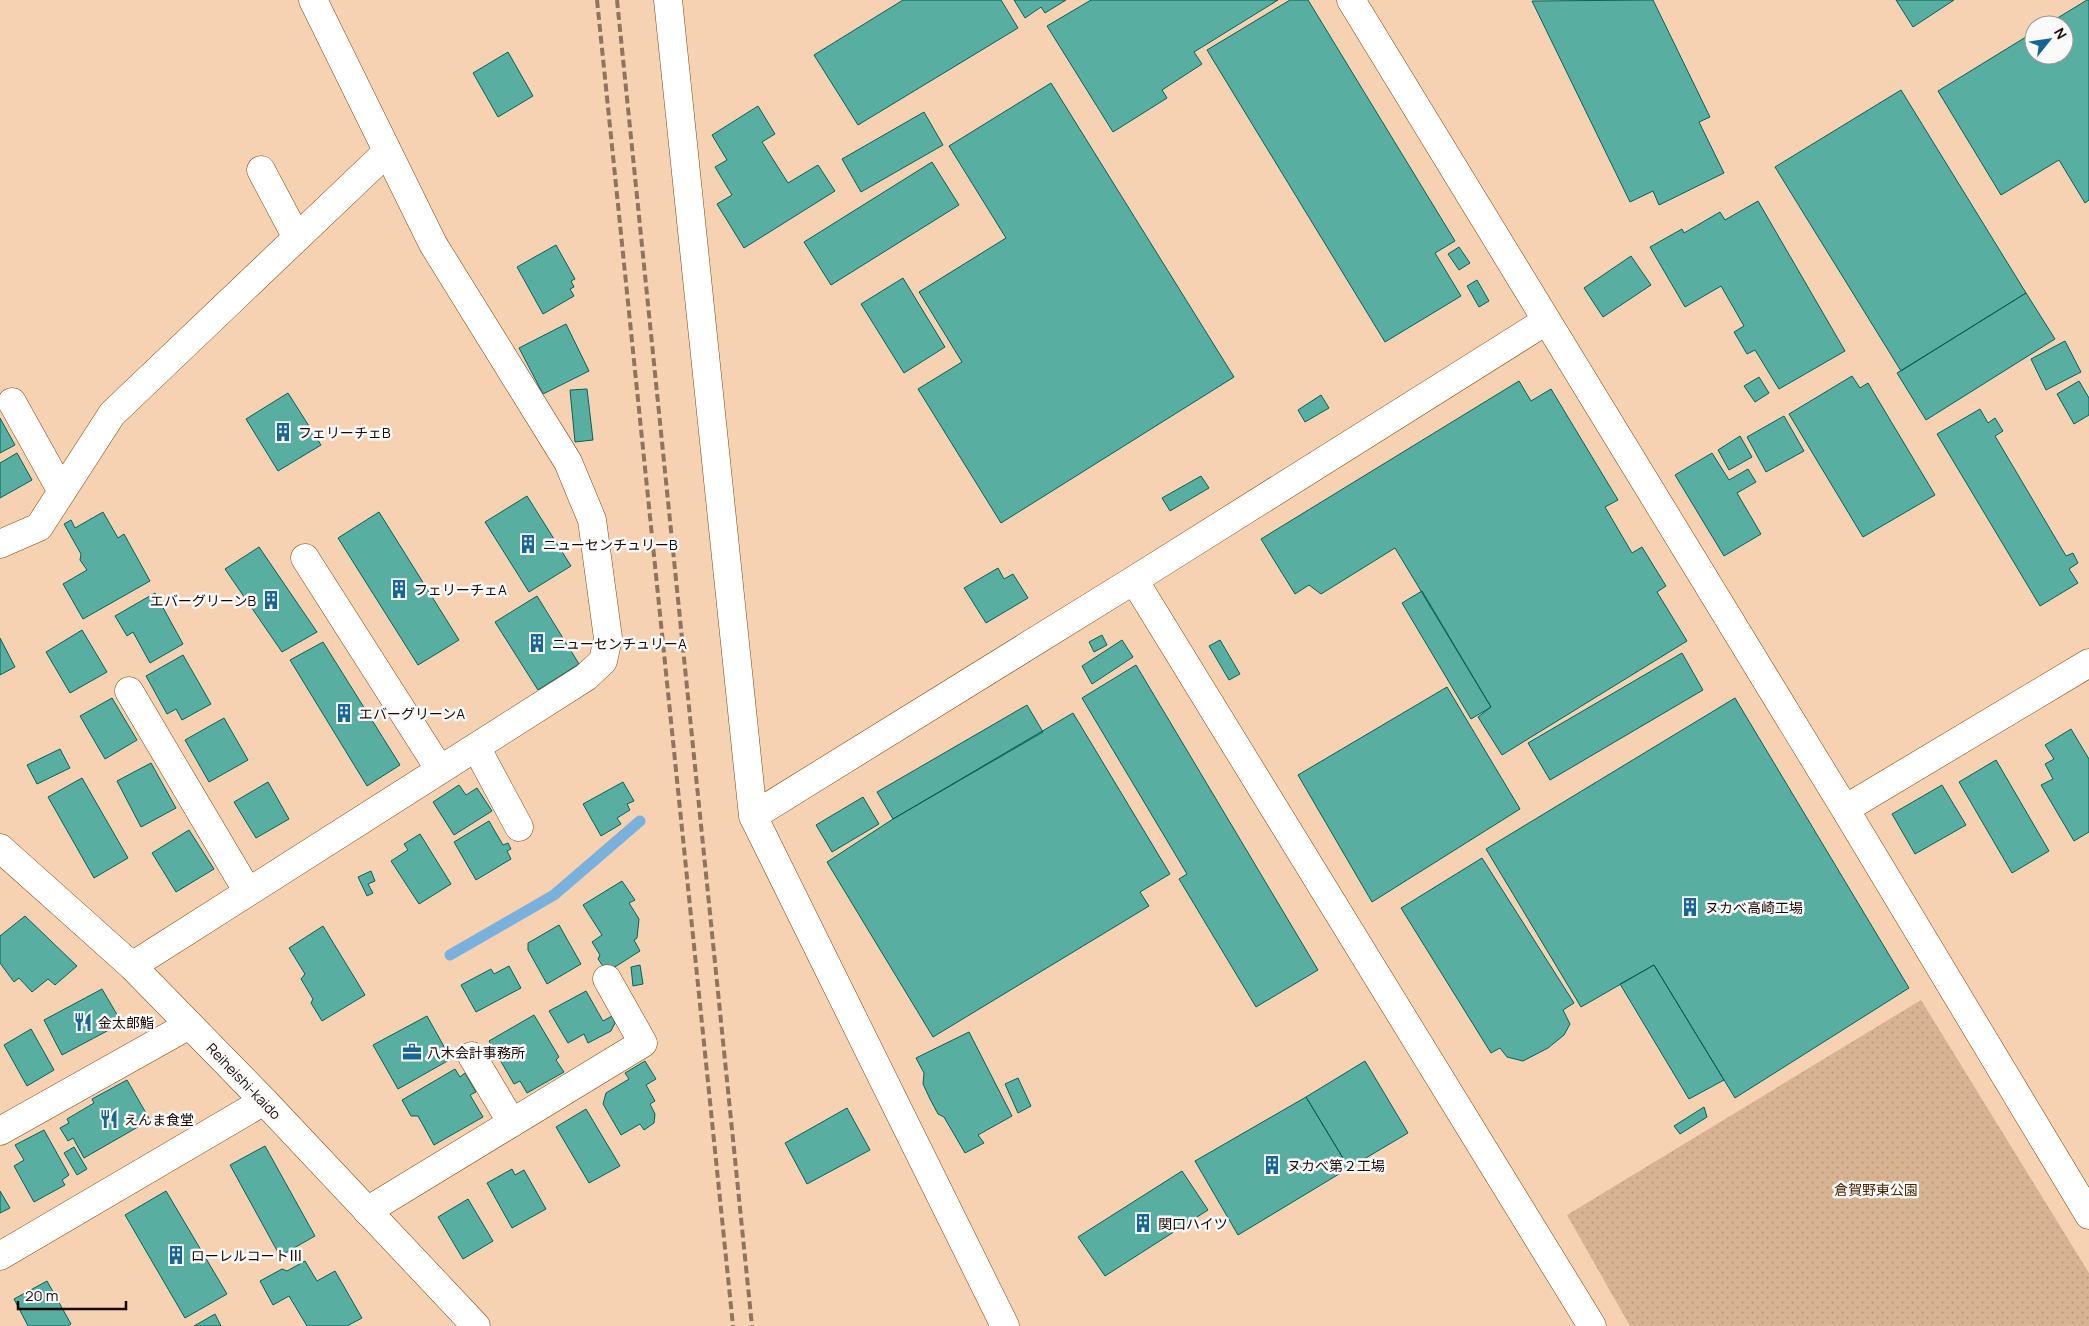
<svg xmlns="http://www.w3.org/2000/svg" width="2089" height="1326" font-family="Manrope,'Noto Sans JP',sans-serif">
  <style>
    .park { fill: url(#park-dots) }
    .lines { fill: none; stroke-linecap: round; stroke-linejoin: round }
    .stream { stroke: #7ab1dc; stroke-width: 11 }
    .building { fill: #59aea2; stroke: #056259 }
    .minor-casing { stroke: #7b480b; stroke-width: 29 }
    .major-casing { stroke: #7b480b; stroke-width: 29 }
    .minor { stroke: #fff; stroke-width: 28 }
    .major { stroke: #fff; stroke-width: 28 }
    .rail { stroke: #917460; stroke-width: 4; stroke-dasharray: 8 4; stroke-linecap: butt }
    .labels { text-anchor: middle; dominant-baseline: central; stroke-width: 5; stroke-linejoin: round; paint-order: stroke }
    .poi-label { font-size: 14px; fill: #1a0600; stroke: #fafafa; text-anchor: start }
    .street-label { font-size: 14px; fill: #1a0600; stroke: #fafafa }
    .park-label { font-size: 14px; fill: #472601; stroke: #fafafa }
  </style>
  <defs>
    <pattern id="park-dots" width="8" height="8" patternUnits="userSpaceOnUse" patternTransform="scale(1.25)"><rect width="8" height="8" fill="#d8b392"/><path d="M2 2h.1M6 6h.1" fill="none" stroke="#b9987c" stroke-width="1.8" stroke-linecap="round"/></pattern>
  </defs>
  <rect width="100%" height="100%" fill="#f6d2b2"/>
  <path class="park" d="M 1921,1000 L 2089,1273 L 2089,1326 L 1630,1326 L 1567,1215 Z"/>
  <g class="lines">
    <path class="stream" d="M 450,955 L 554,895 L 640,821"/>
  </g>
  <path class="building" d="M 903,0 L 1001,0 L 1018,28 L 858,125 L 814,55 Z
    M 1014,0 L 1066,0 L 1045,13 L 1041,7 L 1025,18 Z
    M 1091,0 L 1278,0 L 1194,52 L 1202,64 L 1162,90 L 1167,98 L 1113,132 L 1047,26 Z
    M 1290,0 L 1308,0 L 1455,241 L 1435,253 L 1461,296 L 1385,342 L 1207,50 Z
    M 1653,0 L 1710,117 L 1699,122 L 1724,173 L 1659,205 L 1653,191 L 1630,202 L 1532,1 Z
    M 1896,0 L 1954,0 L 1913,27 Z
    M 2087,0 L 2089,0 L 2089,200 L 2085,203 L 2059,160 L 2001,195 L 1938,91 L 2034,32 L 2034,55 L 2064,55 L 2064,25 L 2046,25 Z
    M 508,52 L 533,96 L 498,117 L 473,73 Z
    M 1051,83 L 1234,377 L 1001,523 L 918,389 L 962,362 L 919,292 L 1006,238 L 949,146 Z
    M 1901,90 L 2026,293 L 1901,371 L 1775,167 Z
    M 758,106 L 775,134 L 762,142 L 788,183 L 818,165 L 835,191 L 744,248 L 717,204 L 732,195 L 715,167 L 727,160 L 712,135 Z
    M 924,112 L 943,145 L 861,192 L 842,159 Z
    M 932,162 L 959,205 L 831,285 L 804,242 Z
    M 1758,201 L 1845,351 L 1779,389 L 1755,350 L 1747,354 L 1734,332 L 1744,326 L 1721,286 L 1685,307 L 1650,247 L 1682,229 L 1684,233 L 1720,212 L 1725,220 Z
    M 556,245 L 575,279 L 571,281 L 574,287 L 570,289 L 574,296 L 543,314 L 517,267 Z
    M 1459,247 L 1470,263 L 1459,270 L 1448,254 Z
    M 1631,256 L 1651,285 L 1603,317 L 1584,288 Z
    M 903,278 L 945,347 L 904,373 L 861,304 Z
    M 1477,280 L 1489,301 L 1479,307 L 1467,286 Z
    M 2026,293 L 2055,339 L 1926,420 L 1897,373 Z
    M 566,324 L 589,371 L 543,394 L 519,348 Z
    M 2065,341 L 2081,372 L 2046,390 L 2031,359 Z
    M 1852,376 L 1860,388 L 1868,383 L 1935,495 L 1863,537 L 1789,414 Z
    M 1759,377 L 1769,393 L 1755,402 L 1744,386 Z
    M 1519,381 L 1531,401 L 1551,389 L 1618,500 L 1605,507 L 1632,553 L 1642,547 L 1666,586 L 1657,592 L 1687,641 L 1502,755 L 1478,717 L 1491,707 L 1395,548 L 1321,594 L 1309,585 L 1295,594 L 1261,539 Z
    M 2079,381 L 2089,398 L 2089,415 L 2074,424 L 2057,394 Z
    M 587,389 L 593,440 L 575,442 L 570,390 Z
    M 288,393 L 321,445 L 278,471 L 246,419 Z
    M 1321,395 L 1329,408 L 1305,422 L 1298,410 Z
    M 1980,409 L 1988,423 L 1995,418 L 2003,431 L 1995,436 L 2066,556 L 2073,553 L 2078,563 L 2069,569 L 2078,583 L 2040,606 L 1937,434 Z
    M 1784,416 L 1804,451 L 1766,472 L 1747,437 Z
    M 0,418 L 15,445 L 0,453 Z
    M 1740,436 L 1752,457 L 1729,470 L 1718,450 Z
    M 17,453 L 32,480 L 0,498 L 0,463 Z
    M 1712,453 L 1729,480 L 1748,469 L 1756,482 L 1737,493 L 1761,534 L 1724,556 L 1675,475 Z
    M 1201,476 L 1209,488 L 1170,511 L 1162,498 Z
    M 527,496 L 571,566 L 529,592 L 485,522 Z
    M 103,512 L 118,538 L 124,534 L 150,581 L 83,619 L 63,584 L 87,570 L 80,560 L 81,554 L 64,524 L 71,520 L 75,528 Z
    M 379,512 L 459,640 L 418,665 L 338,538 Z
    M 259,547 L 317,632 L 282,652 L 225,569 Z
    M 998,568 L 1004,579 L 1013,574 L 1028,598 L 986,623 L 964,588 Z
    M 1422,591 L 1491,707 L 1471,719 L 1402,603 Z
    M 155,593 L 183,644 L 150,663 L 133,632 L 127,636 L 115,616 Z
    M 537,596 L 579,664 L 538,690 L 495,622 Z
    M 82,630 L 107,672 L 70,693 L 46,652 Z
    M 1102,635 L 1107,645 L 1094,652 L 1089,642 Z
    M 0,638 L 15,667 L 0,675 Z
    M 1122,640 L 1133,657 L 1092,684 L 1082,666 Z
    M 1220,640 L 1240,674 L 1229,680 L 1209,646 Z
    M 323,642 L 400,765 L 367,786 L 290,660 Z
    M 1682,653 L 1703,690 L 1550,780 L 1528,743 Z
    M 183,655 L 211,704 L 182,720 L 176,709 L 167,714 L 146,676 Z
    M 1136,665 L 1318,970 L 1256,1007 L 1179,879 L 1187,874 L 1082,698 Z
    M 1447,687 L 1520,809 L 1372,902 L 1298,775 Z
    M 112,698 L 137,740 L 105,759 L 80,716 Z
    M 1735,698 L 1909,988 L 1735,1098 L 1654,965 L 1581,1007 L 1486,849 Z
    M 1027,705 L 1043,732 L 893,819 L 877,792 Z
    M 1073,713 L 1170,874 L 1140,892 L 1149,906 L 933,1037 L 827,862 L 893,819 Z
    M 224,718 L 248,760 L 209,782 L 185,740 Z
    M 2071,729 L 2089,759 L 2089,832 L 2074,841 L 2041,785 L 2053,779 L 2045,764 L 2054,759 L 2045,745 Z
    M 60,749 L 70,768 L 37,784 L 27,765 Z
    M 1996,760 L 2049,851 L 2012,873 L 1959,782 Z
    M 151,763 L 176,808 L 141,827 L 117,781 Z
    M 82,778 L 128,858 L 94,878 L 48,797 Z
    M 268,782 L 289,819 L 256,838 L 234,802 Z
    M 623,782 L 634,801 L 627,804 L 630,810 L 617,818 L 621,824 L 601,836 L 583,804 Z
    M 459,785 L 466,795 L 477,788 L 492,811 L 454,835 L 433,802 Z
    M 1942,785 L 1966,825 L 1915,854 L 1892,814 Z
    M 863,797 L 879,824 L 832,852 L 816,825 Z
    M 489,821 L 503,845 L 508,843 L 511,849 L 507,851 L 511,859 L 476,880 L 454,842 Z
    M 189,830 L 214,869 L 176,892 L 152,853 Z
    M 420,834 L 451,884 L 419,904 L 391,861 L 408,850 L 404,844 Z
    M 1482,858 L 1574,1003 L 1563,1010 L 1570,1024 L 1564,1035 L 1548,1048 L 1523,1061 L 1507,1057 L 1500,1048 L 1491,1053 L 1401,908 Z
    M 371,871 L 375,881 L 368,884 L 373,893 L 367,896 L 358,877 Z
    M 622,881 L 635,900 L 629,903 L 639,919 L 637,938 L 634,940 L 640,951 L 607,972 L 598,959 L 600,955 L 592,942 L 602,935 L 583,905 Z
    M 25,916 L 77,966 L 55,985 L 48,979 L 32,992 L 19,978 L 14,982 L 0,963 L 0,936 Z
    M 559,925 L 581,964 L 547,984 L 528,950 L 528,943 Z
    M 323,926 L 365,995 L 322,1021 L 311,1003 L 313,999 L 301,979 L 305,974 L 289,948 Z
    M 640,965 L 643,984 L 633,986 L 631,967 Z
    M 1654,965 L 1724,1080 L 1689,1099 L 1620,984 Z
    M 509,966 L 521,988 L 476,1012 L 461,985 L 491,969 L 494,974 Z
    M 102,989 L 122,1023 L 62,1055 L 44,1020 Z
    M 586,991 L 603,1021 L 612,1016 L 615,1023 L 611,1031 L 588,1043 L 584,1034 L 568,1043 L 549,1011 Z
    M 534,1015 L 559,1057 L 556,1060 L 564,1072 L 527,1093 L 520,1081 L 514,1084 L 489,1041 Z
    M 427,1016 L 451,1059 L 398,1089 L 373,1045 Z
    M 31,1029 L 54,1070 L 27,1086 L 4,1045 Z
    M 969,1032 L 1012,1116 L 978,1135 L 984,1143 L 965,1153 L 944,1117 L 938,1114 L 930,1099 L 923,1084 L 924,1073 L 916,1058 Z
    M 645,1061 L 656,1079 L 646,1085 L 655,1101 L 650,1104 L 655,1114 L 654,1123 L 644,1130 L 640,1124 L 621,1135 L 603,1104 L 606,1093 L 629,1079 L 625,1073 Z
    M 1365,1061 L 1408,1133 L 1349,1168 L 1306,1097 Z
    M 455,1069 L 460,1077 L 465,1073 L 476,1092 L 470,1095 L 483,1117 L 434,1145 L 418,1116 L 411,1116 L 402,1100 Z
    M 1018,1078 L 1031,1106 L 1018,1113 L 1005,1084 Z
    M 127,1080 L 150,1120 L 84,1158 L 73,1138 L 68,1141 L 60,1128 L 69,1123 L 67,1119 L 94,1103 L 92,1099 Z
    M 1306,1097 L 1349,1168 L 1238,1235 L 1195,1161 Z
    M 1704,1107 L 1707,1117 L 1680,1134 L 1674,1126 Z
    M 847,1108 L 870,1150 L 807,1184 L 785,1143 Z
    M 586,1109 L 620,1166 L 589,1183 L 556,1127 Z
    M 44,1130 L 69,1175 L 62,1180 L 65,1185 L 34,1202 L 14,1166 L 24,1160 L 15,1145 Z
    M 265,1146 L 315,1236 L 280,1256 L 230,1165 Z
    M 74,1147 L 87,1169 L 77,1175 L 64,1153 Z
    M 512,1169 L 515,1175 L 524,1170 L 546,1209 L 512,1228 L 487,1183 Z
    M 1182,1171 L 1208,1210 L 1105,1276 L 1078,1237 Z
    M 0,1191 L 10,1208 L 0,1213 Z
    M 166,1191 L 227,1294 L 185,1318 L 125,1215 Z
    M 468,1199 L 493,1241 L 463,1259 L 438,1217 Z
    M 305,1261 L 317,1281 L 335,1271 L 362,1318 L 347,1326 L 307,1326 L 289,1296 L 273,1305 L 260,1281 L 282,1269 L 287,1271 Z
    M 47,1281 L 71,1324 L 68,1326 L 28,1326 L 14,1299 Z
    M 215,1314 L 221,1326 L 194,1326 Z"/>
  <g class="lines">
    <g class="minor-casing">
      <path id="minor" d="M 668,0 L 753,816 L 1005,1326
        M 1351,0 L 1845,809 L 2089,1215
        M 261,170 L 297,238
        M 12,402 L 61,490
        M 0,544 L 39,527 L 112,414 L 387,152
        M 305,558 L 440,770
        M 1134,580 L 1592,1326
        M 129,691 L 248,892
        M 476,747 L 519,827
        M 1845,809 L 2089,663
        M 753,816 L 1134,580 L 1546,321
        M 132,966 L 586,677 L 603,661 L 608,638 L 592,520 L 568,462 L 433,244 L 313,0
        M 472,1056 L 512,1123
        M 0,1131 L 189,1025
        M 367,1211 L 643,1043 L 607,979
        M 0,1256 L 264,1101"/>
    </g>
    <g class="major-casing">
      <path id="major" d="M 0,848 L 132,966 L 264,1101 L 476,1326"/>
    </g>
    <use href="#minor" class="minor"/>
    <use href="#major" class="major"/>
    <path class="rail" d="M 597,0 L 733,1326
      M 617,0 L 752,1326"/>
  </g>
  <defs>
    <g id="building-bare" transform="scale(1.5)"><path d="M-4-6H4V6H1V3H-1V6H-4ZM-2.5-4.3h1.7v1.8h-1.7ZM.8-4.3h1.7v1.8H.8ZM-2.5-1h1.7V.8h-1.7ZM.8-1h1.7V.8H.8Z" fill="#176597" stroke="#fafafa" stroke-width="2.5" paint-order="stroke"/></g>
    <g id="restaurant-bare" transform="scale(1.5)"><path d="M-5-6h1v4h1v-4h1v4h1v-4h1v5L-1.5 .5V6h-2V.5L-5-1ZM5-6V6H3V1.5H1.5Q1.5-4 5-6Z" fill="#176597" stroke="#fafafa" stroke-width="2.5" paint-order="stroke"/></g>
    <g id="office-bare" transform="scale(1.5)"><path d="M-6-3h4V-5.5h4V-3h4V5H-6ZM-1-4.5V-3h2v-1.5ZM-6 0V1H6V0Z" fill="#176597" stroke="#fafafa" stroke-width="2.5" paint-order="stroke"/></g>
  </defs>
  <g fill-rule="evenodd">
    <use href="#building-bare" x="283" y="432"/>
    <use href="#building-bare" x="528" y="544"/>
    <use href="#building-bare" x="399" y="589"/>
    <use href="#building-bare" x="271" y="600"/>
    <use href="#building-bare" x="537" y="643"/>
    <use href="#building-bare" x="344" y="713"/>
    <use href="#building-bare" x="1690" y="907"/>
    <use href="#restaurant-bare" x="83" y="1022"/>
    <use href="#office-bare" x="412" y="1052"/>
    <use href="#restaurant-bare" x="109" y="1119"/>
    <use href="#building-bare" x="1272" y="1165"/>
    <use href="#building-bare" x="1143" y="1223"/>
    <use href="#building-bare" x="176" y="1255"/>
  </g>
  <g class="labels">
    <g class="poi-label">
      <text x="298" y="432">フェリーチェB</text>
      <text x="543" y="544">ニューセンチュリーB</text>
      <text x="414" y="589">フェリーチェA</text>
      <text x="256" y="600" text-anchor="end">エバーグリーンB</text>
      <text x="552" y="643">ニューセンチュリーA</text>
      <text x="359" y="713">エバーグリーンA</text>
      <text x="1705" y="907">ヌカべ高崎工場</text>
      <text x="98" y="1022">金太郎鮨</text>
      <text x="427" y="1052">八木会計事務所</text>
      <text x="124" y="1119">えんま食堂</text>
      <text x="1287" y="1165">ヌカべ第２工場</text>
      <text x="1158" y="1223">関口ハイツ</text>
      <text x="191" y="1255">ローレルコートⅢ</text>
    </g>
    <g class="street-label">
      <text transform="translate(244 1081) rotate(46)">Reiheishi-kaido</text>
    </g>
    <g class="park-label">
      <text x="1876" y="1189">倉賀野東公園</text>
    </g>
  </g>
  <g transform="translate(2049 40) rotate(60)"><circle r="24" fill="#fafafa" stroke="#a09896"/>
  <path d="M0-4L9 19L0 12L-9 19Z" fill="#176597"/>
  <text y="-8" font-size="14" font-weight="bold" text-anchor="middle" fill="#1a0600">N</text>
  </g>
  <path d="M18 1301v8h108v-8" fill="none" stroke="#1a0600" stroke-width="2.5"/>
  <text x="25" y="1301" font-size="15" fill="#1a0600" stroke="#fafafa" stroke-width="4" paint-order="stroke">20 m</text>
</svg>
